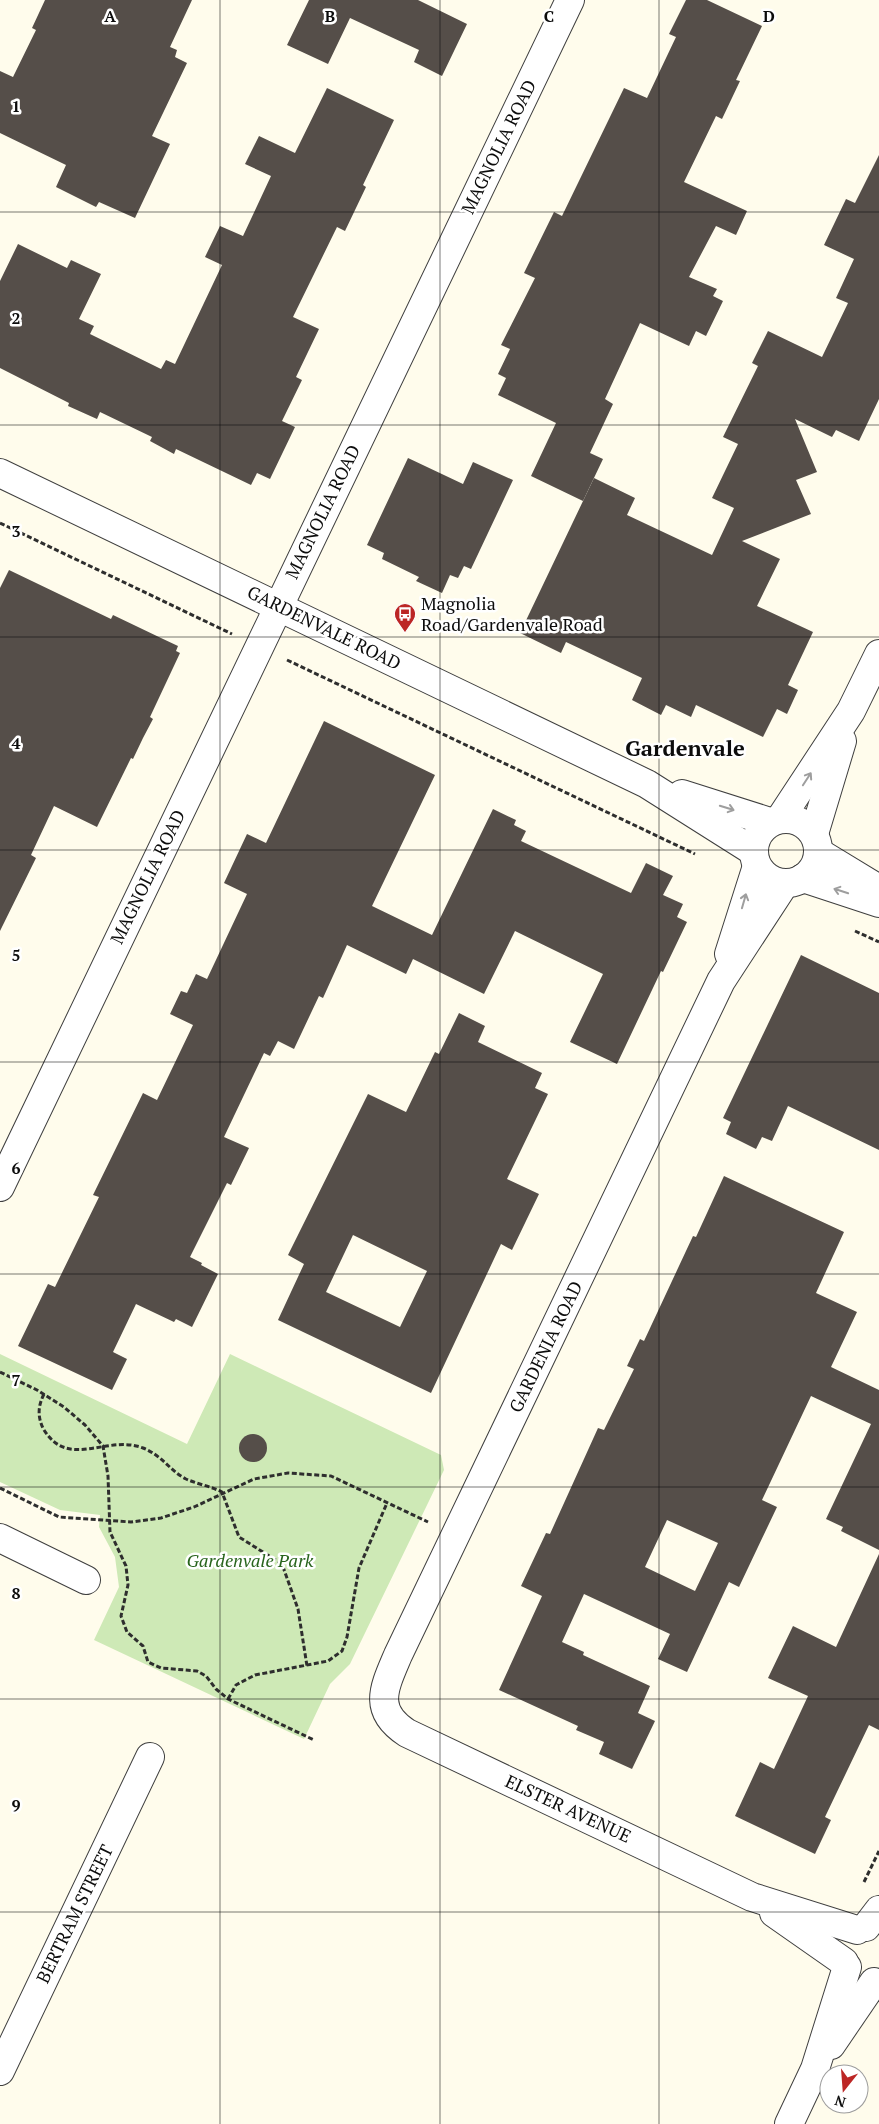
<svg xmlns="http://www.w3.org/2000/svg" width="879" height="2124" font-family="'PT Serif',serif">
<rect width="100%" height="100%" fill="#fffcec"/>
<path fill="#cee9b6" d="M 0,1354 L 187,1444 L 230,1354 L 441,1455 L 444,1470 L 350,1664 L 330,1684 L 304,1739 L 94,1640 L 119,1587 L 115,1557 L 99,1527 L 100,1515 L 60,1510 L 0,1482 Z"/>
<g fill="#554e49" fill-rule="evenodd">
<path d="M 45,0 L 192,0 L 170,47 L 177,50 L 175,57 L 187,63 L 152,136 L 170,144 L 135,218 L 99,202 L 96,207 L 56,187 L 66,165 L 0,133 L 0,71 L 13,77 L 36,30 L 32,28 Z"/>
<path d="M 309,0 L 418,0 L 467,24 L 442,76 L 414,62 L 419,50 L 350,18 L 328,64 L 287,45 Z"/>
<path d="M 686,0 L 707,0 L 762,26 L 736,80 L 740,81 L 722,119 L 716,116 L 684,182 L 747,211 L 736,235 L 716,226 L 689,277 L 717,289 L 713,296 L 723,301 L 706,336 L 696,331 L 689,346 L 640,323 L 605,399 L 613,404 L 590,453 L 603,459 L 583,501 L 531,476 L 556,423 L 498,395 L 506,378 L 498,374 L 510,349 L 501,345 L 535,278 L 524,273 L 554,212 L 562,216 L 624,88 L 647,98 L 676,37 L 669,34 Z"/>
<path d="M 327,88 L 394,120 L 363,185 L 366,187 L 345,231 L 337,227 L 293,317 L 319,329 L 296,377 L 302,380 L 282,421 L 295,427 L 270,479 L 257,473 L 251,485 L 176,449 L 174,454 L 150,441 L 152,437 L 100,412 L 97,419 L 68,406 L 69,403 L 0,368 L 0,281 L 18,244 L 67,268 L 71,260 L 101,274 L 79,319 L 94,326 L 90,334 L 161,369 L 166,360 L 175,364 L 222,265 L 205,257 L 220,226 L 243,236 L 271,176 L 245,164 L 259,136 L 295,153 Z"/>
<path d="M 879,155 L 879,399 L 859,441 L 836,430 L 832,437 L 795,419 L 817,472 L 796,480 L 811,514 L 742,541 L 780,559 L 757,606 L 813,632 L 788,685 L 798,690 L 787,714 L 777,709 L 763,737 L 696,705 L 691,717 L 666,705 L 661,715 L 632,700 L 642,678 L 566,642 L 561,653 L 520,633 L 594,478 L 635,498 L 627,515 L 712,555 L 734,508 L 712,498 L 738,444 L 723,437 L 758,366 L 752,363 L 768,331 L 822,357 L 848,303 L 836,298 L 854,259 L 824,245 L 846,199 L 855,203 Z"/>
<path d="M 408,458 L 463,484 L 473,462 L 513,480 L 471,569 L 464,566 L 458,578 L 450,575 L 442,593 L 416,581 L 419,577 L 382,559 L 384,553 L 367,545 Z"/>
<path d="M 9,570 L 111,619 L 113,615 L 161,638 L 178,646 L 176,651 L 180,653 L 150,717 L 153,719 L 143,738 L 133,759 L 131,758 L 97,827 L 54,806 L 31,855 L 36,858 L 0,931 L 0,588 Z"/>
<path d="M 324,721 L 435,775 L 372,906 L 432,935 L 493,809 L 516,820 L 514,825 L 526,831 L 521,841 L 631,893 L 646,863 L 673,876 L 663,895 L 683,904 L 677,917 L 687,922 L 663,972 L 661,971 L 617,1064 L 570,1042 L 603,974 L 515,931 L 484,994 L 413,959 L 406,974 L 347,945 L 323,998 L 319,996 L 294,1049 L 278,1041 L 270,1056 L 264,1053 L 224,1137 L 249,1148 L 231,1185 L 227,1183 L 190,1257 L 202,1263 L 201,1265 L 218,1274 L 192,1327 L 176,1319 L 174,1322 L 136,1304 L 113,1352 L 127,1359 L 112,1390 L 18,1346 L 48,1284 L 55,1287 L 99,1197 L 93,1195 L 143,1093 L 157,1100 L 193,1025 L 170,1014 L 181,991 L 187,993 L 196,974 L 207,979 L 247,894 L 224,883 L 247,834 L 266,843 Z"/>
<path d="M 801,955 L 879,993 L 879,1150 L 788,1106 L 772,1141 L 762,1137 L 756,1149 L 726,1134 L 731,1122 L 723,1118 Z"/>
<path d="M 459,1013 L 485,1026 L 478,1042 L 542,1073 L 535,1088 L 548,1094 L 507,1179 L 539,1194 L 512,1250 L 501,1244 L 431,1393 L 278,1320 L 304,1264 L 288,1255 L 368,1094 L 406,1112 L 435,1052 L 439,1054 ZM 353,1235 L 427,1271 L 400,1327 L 326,1292 Z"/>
<path d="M 724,1176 L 844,1232 L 816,1293 L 857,1312 L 831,1367 L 879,1390 L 879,1550 L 841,1531 L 843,1527 L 826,1519 L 871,1424 L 811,1396 L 762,1500 L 777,1507 L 739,1587 L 729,1582 L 687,1672 L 658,1659 L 670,1634 L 584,1594 L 562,1642 L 584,1652 L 583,1655 L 650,1686 L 638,1713 L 655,1721 L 632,1769 L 599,1754 L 604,1742 L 576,1730 L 578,1726 L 499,1690 L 542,1596 L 521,1586 L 546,1533 L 550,1534 L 598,1428 L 604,1430 L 634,1369 L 627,1366 L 640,1339 L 644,1341 L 693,1236 L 696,1237 ZM 667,1520 L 718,1543 L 695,1591 L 645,1567 Z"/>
<circle cx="253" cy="1448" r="14"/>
<path d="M 879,1554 L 879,1730 L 869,1725 L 825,1817 L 831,1820 L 815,1854 L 735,1816 L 760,1762 L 774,1769 L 808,1696 L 768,1678 L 793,1626 L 836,1647 Z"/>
</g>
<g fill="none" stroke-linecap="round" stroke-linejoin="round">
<g stroke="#3f3f3f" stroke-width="30">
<g id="minor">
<path d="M 780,819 L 851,711 L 879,654"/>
<path d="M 814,834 L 842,741"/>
<path d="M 785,883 L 721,981 L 398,1655 C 384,1688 372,1710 407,1733 L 752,1897 L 857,1930"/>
<path d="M 729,954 L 757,866"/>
<path d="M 0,1187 L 570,0"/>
<path d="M 0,1538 L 86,1580"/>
<path d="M 774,1913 L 844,1962"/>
<path d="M 866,1927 L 879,1910"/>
<path d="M 831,2045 L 874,1982"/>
<path d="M 0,2071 L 150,1757"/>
<path d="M 789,2124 L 815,2069 L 847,1967"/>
</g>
</g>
<g stroke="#3f3f3f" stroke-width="30">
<g id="tertiary">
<path d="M 0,473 L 647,784 L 753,851"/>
<path d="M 682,794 L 770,822"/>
<circle cx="786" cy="851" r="32"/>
<path d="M 818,852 L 879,889"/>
<path d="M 803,878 L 879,903"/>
</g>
</g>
<g stroke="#2e2e2e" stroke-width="3" stroke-dasharray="5 2.5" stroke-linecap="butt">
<path d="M 0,523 L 232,634"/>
<path d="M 287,660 L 695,854"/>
<path d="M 855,931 L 879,942"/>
<path d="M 0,1372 L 37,1390 L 64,1407 L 85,1425 L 103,1446 L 108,1476 L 110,1532 L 126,1566 L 128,1585 L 121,1616 L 127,1632 L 143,1646 L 148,1662 L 161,1668 L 197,1671 L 206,1676 L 216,1689 L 228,1699 L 314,1740"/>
<path d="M 44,1394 C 38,1406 37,1417 44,1430 C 69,1470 107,1434 143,1448 C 163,1456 170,1471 186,1479 C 197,1484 210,1486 222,1492 L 239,1537 L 282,1564 L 298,1609 L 307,1666"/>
<path d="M 0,1488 L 59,1517 L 131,1522 L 161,1518 L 194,1507 L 254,1479 L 288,1473 L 331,1476 L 428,1522"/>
<path d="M 228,1699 L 236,1685 L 255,1675 L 328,1661 L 342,1651 L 347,1637 L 359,1568 L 387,1503"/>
<path d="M 864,1882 L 879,1851"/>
</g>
<use href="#minor" stroke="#fff" stroke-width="28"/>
<use href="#tertiary" stroke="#fff" stroke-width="28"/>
</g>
<defs><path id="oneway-shaft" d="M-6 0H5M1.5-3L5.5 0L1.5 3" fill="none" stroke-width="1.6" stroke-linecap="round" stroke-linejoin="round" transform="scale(1.25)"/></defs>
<g stroke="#9e9e9e">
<use href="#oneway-shaft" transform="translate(807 779) rotate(-57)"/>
<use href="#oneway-shaft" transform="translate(727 808) rotate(17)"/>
<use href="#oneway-shaft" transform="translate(841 891) rotate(-162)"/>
<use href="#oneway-shaft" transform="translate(744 901) rotate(-74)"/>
</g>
<path fill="none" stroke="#0c0c0c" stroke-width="1" stroke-opacity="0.55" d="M 220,0 L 220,2124M 440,0 L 440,2124M 659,0 L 659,2124M 0,212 L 879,212M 0,425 L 879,425M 0,637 L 879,637M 0,850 L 879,850M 0,1062 L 879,1062M 0,1274 L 879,1274M 0,1487 L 879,1487M 0,1699 L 879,1699M 0,1912 L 879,1912"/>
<defs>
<g id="bus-pin" transform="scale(1.125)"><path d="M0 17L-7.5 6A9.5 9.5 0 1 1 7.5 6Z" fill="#bc2625" stroke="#fff"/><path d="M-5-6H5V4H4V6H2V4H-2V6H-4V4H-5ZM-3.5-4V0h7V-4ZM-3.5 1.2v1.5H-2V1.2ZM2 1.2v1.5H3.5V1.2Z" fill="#fff"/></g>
</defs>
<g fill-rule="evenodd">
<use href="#bus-pin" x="405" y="614"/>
</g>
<g text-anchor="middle" stroke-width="5" stroke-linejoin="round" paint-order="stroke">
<g font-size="18" fill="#0c0c0c" stroke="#fff">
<text transform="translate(499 147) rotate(-64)" y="6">MAGNOLIA ROAD</text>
<text transform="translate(323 512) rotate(-64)" y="6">MAGNOLIA ROAD</text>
<text transform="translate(324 628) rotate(26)" y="6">GARDENVALE ROAD</text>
<text transform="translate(148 877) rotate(-64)" y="6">MAGNOLIA ROAD</text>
<text transform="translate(546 1347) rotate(-64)" y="6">GARDENIA ROAD</text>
<text transform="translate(568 1809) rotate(25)" y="6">ELSTER AVENUE</text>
<text transform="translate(75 1914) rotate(-64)" y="6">BERTRAM STREET</text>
</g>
<g font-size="18" fill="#0c0c0c" stroke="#fff" text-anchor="start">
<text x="421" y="610">Magnolia<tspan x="421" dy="21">Road/Gardenvale Road</tspan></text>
</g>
<g font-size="18" font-style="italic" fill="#28641d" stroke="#fff">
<text x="250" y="1567">Gardenvale Park</text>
</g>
<g font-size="22" font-weight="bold" fill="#0c0c0c" stroke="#fff">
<text x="685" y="756">Gardenvale</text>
</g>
</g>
<g font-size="16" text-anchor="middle" font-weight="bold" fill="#0c0c0c" stroke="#fff" stroke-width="5" stroke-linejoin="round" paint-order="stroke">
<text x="110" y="22">A</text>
<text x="330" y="22">B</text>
<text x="549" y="22">C</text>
<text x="769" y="22">D</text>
<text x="16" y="112">1</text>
<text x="16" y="324">2</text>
<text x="16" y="537">3</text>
<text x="16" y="749">4</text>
<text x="16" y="961">5</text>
<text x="16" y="1174">6</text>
<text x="16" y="1386">7</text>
<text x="16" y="1599">8</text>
<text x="16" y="1811">9</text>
</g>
<g transform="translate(844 2089) rotate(197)"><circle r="24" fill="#ffffff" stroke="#9e9e9e"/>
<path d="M0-4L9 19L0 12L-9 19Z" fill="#bc2625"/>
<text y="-8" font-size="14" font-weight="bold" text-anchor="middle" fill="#0c0c0c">N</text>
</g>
</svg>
